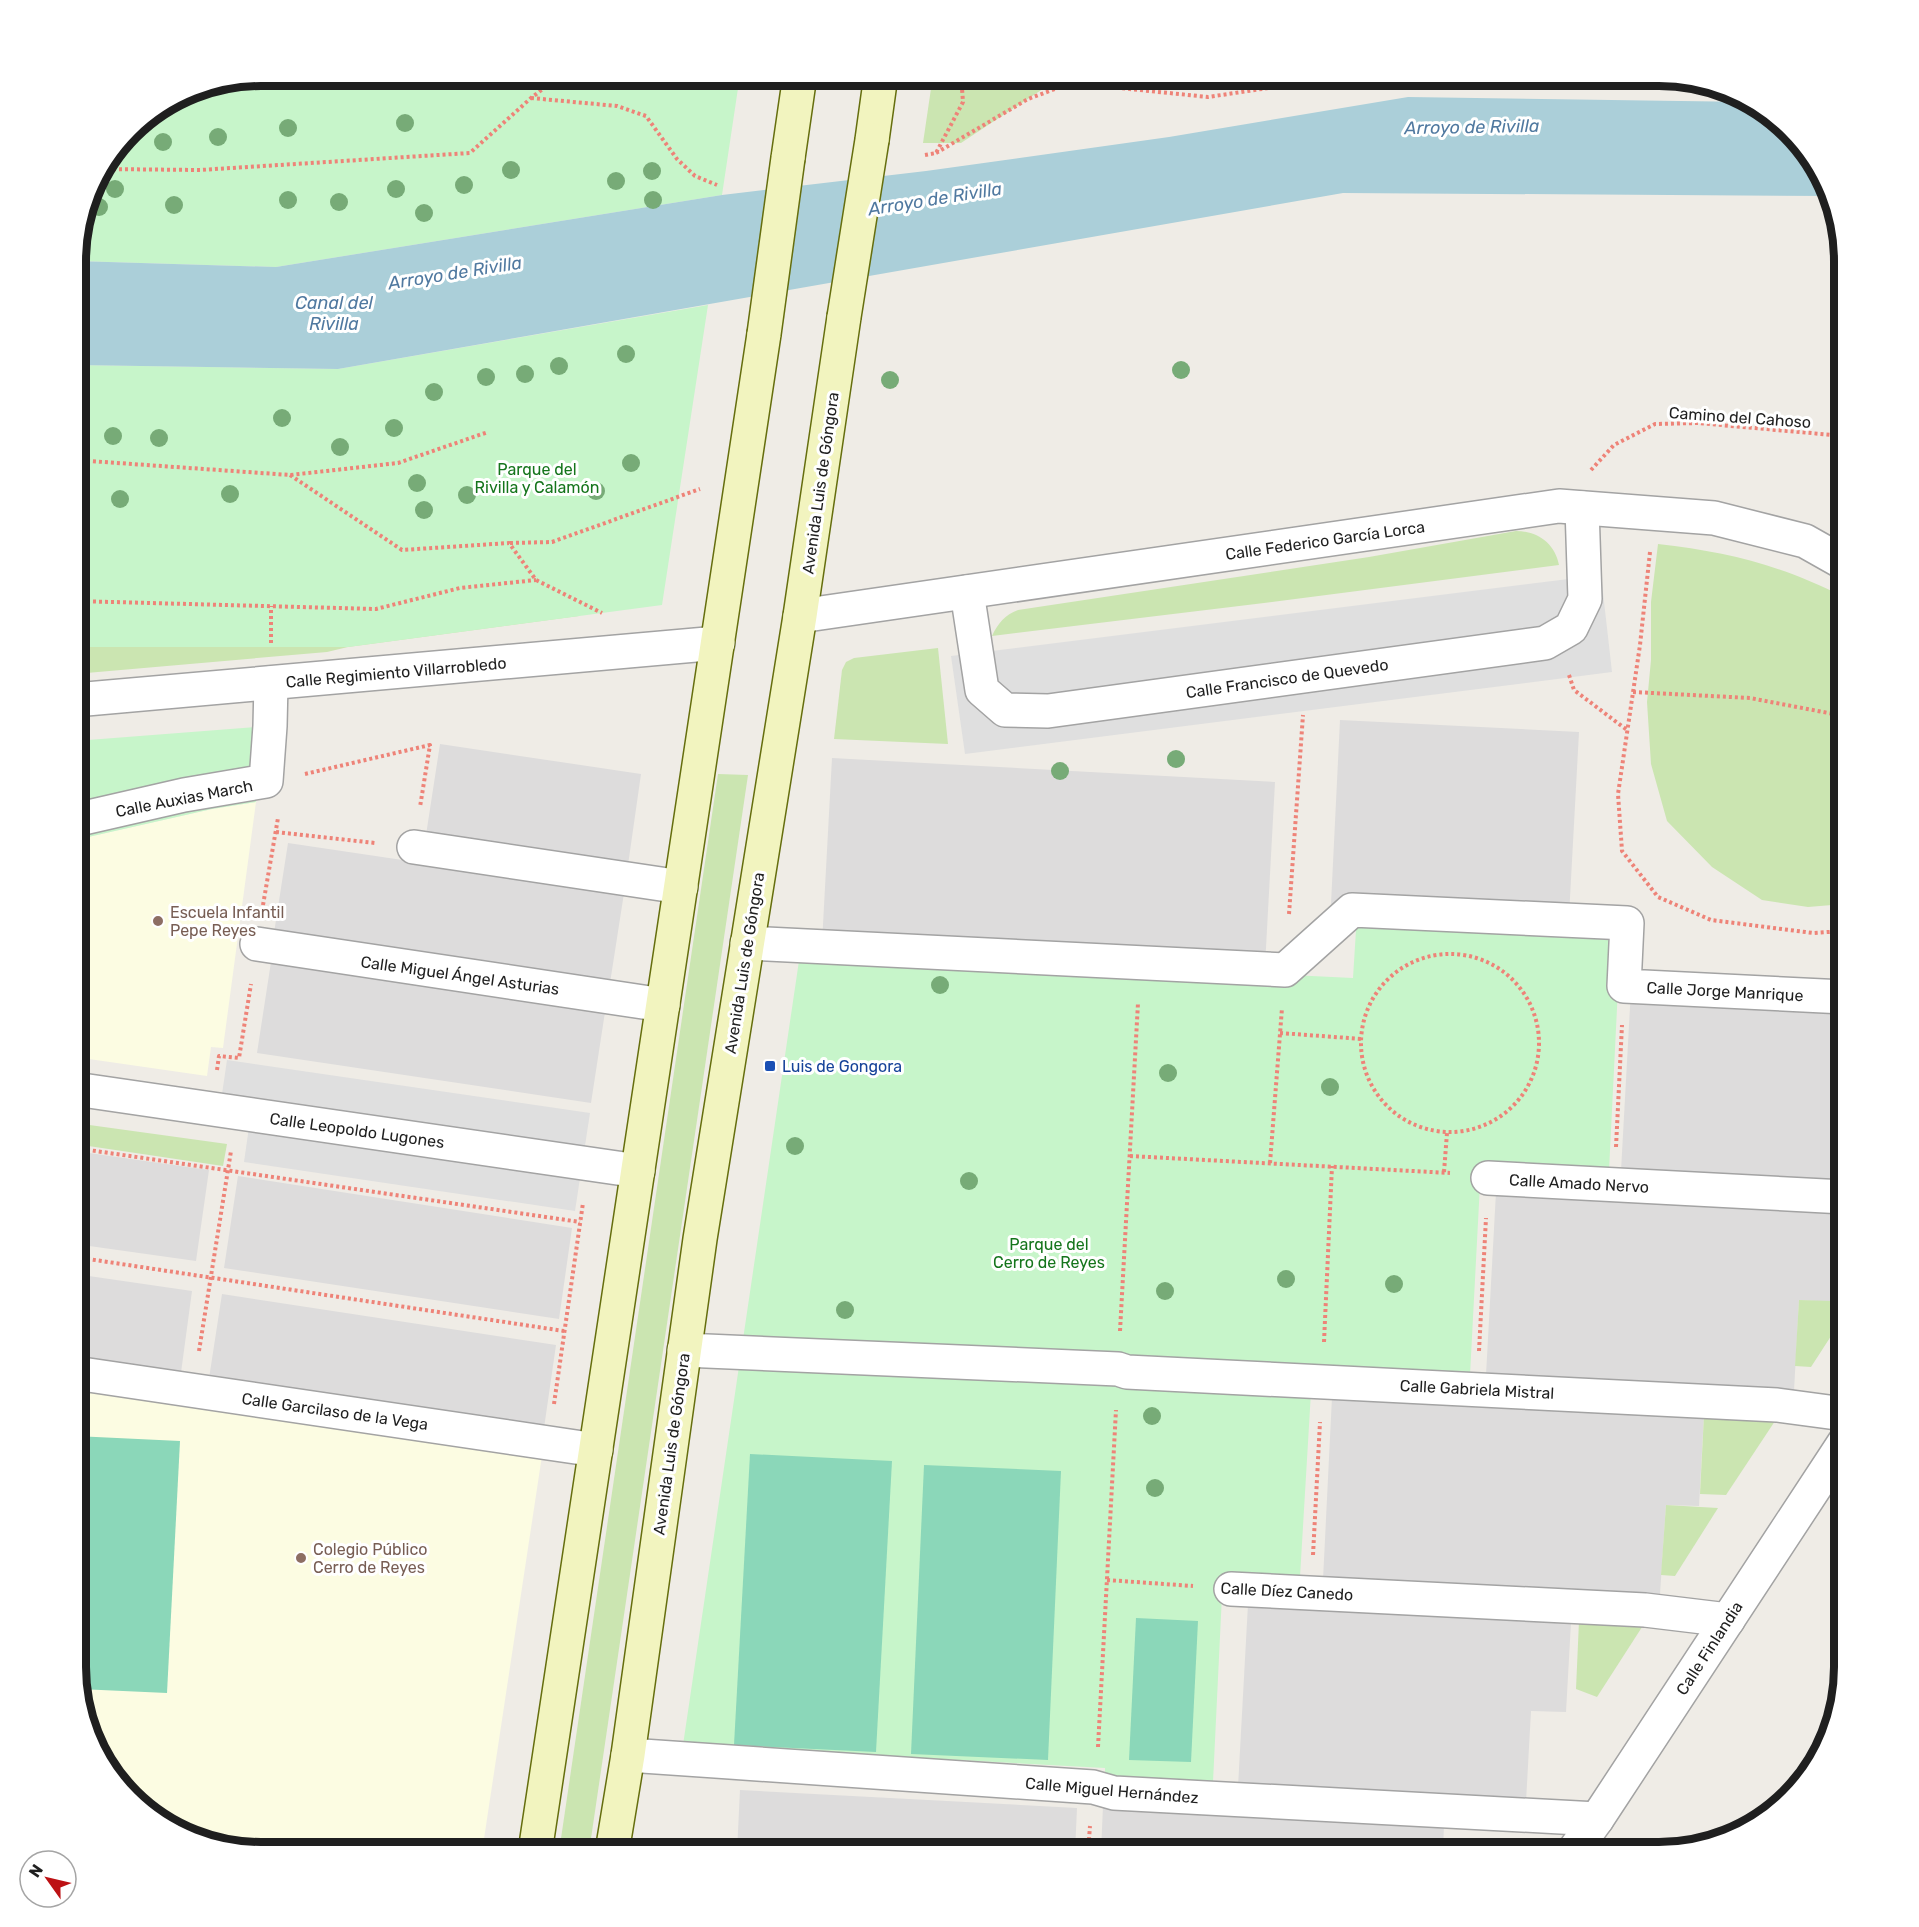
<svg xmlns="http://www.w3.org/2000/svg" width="1919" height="1927" font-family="Rubik,sans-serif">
<rect width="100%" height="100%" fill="#efece6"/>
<g fill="#dddcdc">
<path d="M 1340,720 L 1579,732 L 1569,916 L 1331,904 Z"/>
<path d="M 440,744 L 641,774 L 628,865 L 426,835 Z"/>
<path d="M 832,758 L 1275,782 L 1265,966 L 822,943 Z"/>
<path d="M 288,843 L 624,893 L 610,983 L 274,933 Z"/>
<path d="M 271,962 L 605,1012 L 591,1103 L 257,1053 Z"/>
<path d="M 1631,989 L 1844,1000 L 1844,1183 L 1621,1171 Z"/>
<path d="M 75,1151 L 209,1170 L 196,1261 L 75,1244 Z"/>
<path d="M 238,1176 L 572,1228 L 559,1319 L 224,1268 Z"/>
<path d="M 1496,1192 L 1837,1210 L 1832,1302 L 1799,1300 L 1794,1391 L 1486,1375 Z"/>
<path d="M 75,1274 L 192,1291 L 180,1380 L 75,1364 Z"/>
<path d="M 222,1294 L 556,1345 L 543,1435 L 208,1385 Z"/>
<path d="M 1332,1397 L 1704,1415 L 1699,1506 L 1666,1505 L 1660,1594 L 1323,1580 Z"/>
<path d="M 1248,1604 L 1571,1622 L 1566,1712 L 1531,1711 L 1526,1802 L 1238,1787 Z"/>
<path d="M 740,1790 L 1077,1808 L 1075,1852 L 737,1852 Z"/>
<path d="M 1103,1806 L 1444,1824 L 1443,1852 L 1101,1852 Z"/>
</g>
<g fill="#fcfce2">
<path d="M 256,802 L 223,1048 L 211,1047 L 207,1076 L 75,1057 L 75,840 L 212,809 Z"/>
<path d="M 75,1380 L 543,1449 L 482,1852 L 260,1852 L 189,1838 L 121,1789 L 89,1737 L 75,1667 Z"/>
</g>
<g fill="#cbe5b1">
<path d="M 933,75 L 1064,75 L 961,143 L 923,143 Z"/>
<path d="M 1516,531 C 1538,531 1555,544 1559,565 L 1264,603 L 992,636 C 998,623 1005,615 1018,610 L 1369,557 Z"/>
<path d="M 1658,544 C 1728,552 1781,565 1844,597 L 1844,904 L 1808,907 L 1762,900 L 1712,867 L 1667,821 L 1651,764 L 1647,702 L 1651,660 L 1651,602 Z"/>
<path d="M 75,616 L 579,616 L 348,647 L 327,652 L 75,674 Z"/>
<path d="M 938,648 L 948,744 L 834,739 L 842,670 L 846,662 L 854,658 Z"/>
<path d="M 718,774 L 748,775 L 589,1852 L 559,1852 Z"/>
<path d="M 75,1123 L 227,1144 L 223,1166 L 75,1144 Z"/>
<path d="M 1837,1213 L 1844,1213 L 1844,1316 L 1811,1367 L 1795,1366 L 1799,1300 L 1832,1301 Z"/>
<path d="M 1704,1415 L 1777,1418 L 1726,1495 L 1700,1494 Z"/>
<path d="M 1666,1505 L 1718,1508 L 1675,1576 L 1661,1575 Z"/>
<path d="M 1579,1621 L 1644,1624 L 1597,1697 L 1576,1689 Z"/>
</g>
<g fill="#c7f5ca">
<path d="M 260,75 L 740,75 L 722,195 L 276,267 L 75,261 L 75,248 L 94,178 L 138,121 L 190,89 Z"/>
<path d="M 708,305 L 662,605 L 348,647 L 75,647 L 75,365 L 338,369 Z"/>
<path d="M 270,726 L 256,802 L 212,809 L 75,840 L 75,741 Z"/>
<path d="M 1357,914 L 1621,927 L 1609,1171 L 1481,1165 L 1470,1375 L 1311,1392 L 1300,1577 L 1223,1574 L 1213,1782 L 1105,1777 L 1105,1768 L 683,1745 L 800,954 L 847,953 L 1353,978 Z"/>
</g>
<g fill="#8bd7b9">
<path d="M 75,1436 L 180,1441 L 167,1693 L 79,1689 L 75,1667 Z"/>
<path d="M 750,1454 L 892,1461 L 876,1752 L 734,1745 Z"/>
<path d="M 924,1465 L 1061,1471 L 1048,1760 L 911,1754 Z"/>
<path d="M 1136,1618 L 1198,1621 L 1191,1762 L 1129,1760 Z"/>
</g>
<g fill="#dfdfdf">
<path d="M 1601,575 L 1612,672 L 965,754 L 951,656 Z"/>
<path d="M 227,1060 L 590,1113 L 575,1211 L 244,1162 L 252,1106 L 221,1101 Z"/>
</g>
<path fill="#abcfd9" d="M 1408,97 L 1751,102 L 1798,138 L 1830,190 L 1831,196 L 1343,193 L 338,369 L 75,365 L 75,261 L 276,267 L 722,195 L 926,171 L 1169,137 Z"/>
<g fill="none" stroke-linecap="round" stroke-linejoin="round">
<g stroke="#a3a3a3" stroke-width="36">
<g id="street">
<path d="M 967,592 L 982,690 L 1005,710 L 1048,711 L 1545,643 L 1571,628 L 1585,599 L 1582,508"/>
<path d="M 800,616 L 1559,506 L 1714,518 L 1805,541 L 1844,563"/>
<path d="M 75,700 L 718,643"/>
<path d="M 75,820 L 184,795 L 266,781 L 270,726 L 271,683"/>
<path d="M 414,847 L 681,887"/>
<path d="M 747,943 L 1285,970 L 1352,910 L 1627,923 L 1624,986 L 1844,997"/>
<path d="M 257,944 L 663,1005"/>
<path d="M 75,1089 L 638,1171"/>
<path d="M 1488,1178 L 1844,1197"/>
<path d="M 684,1350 L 1118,1369 L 1127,1372 L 1777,1405 L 1844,1414"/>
<path d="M 75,1373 L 596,1450"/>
<path d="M 1231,1589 L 1645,1610 L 1728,1620"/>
<path d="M 628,1755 L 1093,1787 L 1114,1793 L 1597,1819"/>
<path d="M 1573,1852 L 1597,1819 L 1844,1443"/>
</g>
</g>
<g stroke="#656e0e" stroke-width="36">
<g id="secondary">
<path d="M 872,140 L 881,75"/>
<path d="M 788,158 L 800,75"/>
<path d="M 535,1852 L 764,334"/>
<path d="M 612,1852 L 628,1755 L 700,1239 L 800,616 L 844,317"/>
</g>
</g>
<g stroke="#ee8378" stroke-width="4" stroke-dasharray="3 3" stroke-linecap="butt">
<path d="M 531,98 L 617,106 L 646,116 L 677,159 L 695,176 L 717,185"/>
<path d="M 936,153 L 1028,99 L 1071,83 L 1208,97 L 1355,75"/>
<path d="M 925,155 L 936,153 L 963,102 L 961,75"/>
<path d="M 101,169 L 200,170 L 470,153 L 531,98 L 561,75"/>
<path d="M 75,460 L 290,475 L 398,463 L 488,432"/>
<path d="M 1591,470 L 1614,445 L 1655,424 L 1698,423 L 1844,436"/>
<path d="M 290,475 L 402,550 L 509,543 L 536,580 L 602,613"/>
<path d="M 510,543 L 552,542 L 700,489"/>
<path d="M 1650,552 L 1640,645 L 1618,794 L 1622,851 L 1658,897 L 1711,920 L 1813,933 L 1844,931"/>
<path d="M 75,601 L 376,609 L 460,588 L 536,580"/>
<path d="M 271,643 L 271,606"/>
<path d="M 1569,675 L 1574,690 L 1627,730"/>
<path d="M 1633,692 L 1750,698 L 1844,716"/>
<path d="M 305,774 L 430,745 L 420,807"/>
<path d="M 276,832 L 375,843"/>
<path d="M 263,905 L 278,818"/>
<path d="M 1289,914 L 1303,715"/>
<circle cx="1450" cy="1043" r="89"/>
<path d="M 1280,1033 L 1362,1039"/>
<path d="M 217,1070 L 219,1056 L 239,1058 L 251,984"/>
<path d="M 1616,1147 L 1622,1025"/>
<path d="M 75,1148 L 580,1222"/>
<path d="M 1130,1156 L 1450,1173"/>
<path d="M 1270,1163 L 1282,1008"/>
<path d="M 1444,1172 L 1447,1133"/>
<path d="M 75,1257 L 564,1331"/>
<path d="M 1120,1331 L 1138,1003"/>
<path d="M 1324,1342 L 1332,1166"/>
<path d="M 199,1351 L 231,1151"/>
<path d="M 1479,1351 L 1486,1218"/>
<path d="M 554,1404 L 583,1203"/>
<path d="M 1313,1555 L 1320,1422"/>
<path d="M 1107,1580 L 1193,1586"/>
<path d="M 1098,1747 L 1116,1410"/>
<path d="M 1088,1852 L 1090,1826"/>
</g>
<use href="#street" stroke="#fff" stroke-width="33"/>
<use href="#secondary" stroke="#f2f4bf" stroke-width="33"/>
<g stroke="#656e0e" stroke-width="36" stroke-linecap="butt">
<g id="secondary-bridge">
<path d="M 844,317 L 872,140"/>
<path d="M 764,334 L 788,158"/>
</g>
</g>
<use href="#secondary-bridge" stroke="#f2f4bf" stroke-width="33"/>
</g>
<g fill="#77ab77">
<circle cx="405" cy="123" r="9"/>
<circle cx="288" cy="128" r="9"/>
<circle cx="218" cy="137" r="9"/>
<circle cx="163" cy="142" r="9"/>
<circle cx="511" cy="170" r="9"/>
<circle cx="652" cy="171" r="9"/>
<circle cx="616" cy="181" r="9"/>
<circle cx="464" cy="185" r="9"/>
<circle cx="115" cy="189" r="9"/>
<circle cx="396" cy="189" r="9"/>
<circle cx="288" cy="200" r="9"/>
<circle cx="653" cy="200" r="9"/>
<circle cx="339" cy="202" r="9"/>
<circle cx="174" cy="205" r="9"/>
<circle cx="99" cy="207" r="9"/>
<circle cx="424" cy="213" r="9"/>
<circle cx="626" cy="354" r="9"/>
<circle cx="559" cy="366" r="9"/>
<circle cx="1181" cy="370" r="9"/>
<circle cx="525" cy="374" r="9"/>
<circle cx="486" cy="377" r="9"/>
<circle cx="890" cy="380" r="9"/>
<circle cx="434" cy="392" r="9"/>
<circle cx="282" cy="418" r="9"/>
<circle cx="394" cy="428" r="9"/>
<circle cx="113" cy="436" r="9"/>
<circle cx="159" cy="438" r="9"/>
<circle cx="340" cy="447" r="9"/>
<circle cx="631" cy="463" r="9"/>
<circle cx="417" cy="483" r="9"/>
<circle cx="596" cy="491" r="9"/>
<circle cx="230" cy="494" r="9"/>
<circle cx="467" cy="495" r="9"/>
<circle cx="120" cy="499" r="9"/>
<circle cx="424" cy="510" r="9"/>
<circle cx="1176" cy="759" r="9"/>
<circle cx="1060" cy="771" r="9"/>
<circle cx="940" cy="985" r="9"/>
<circle cx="1168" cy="1073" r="9"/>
<circle cx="1330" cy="1087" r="9"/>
<circle cx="795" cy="1146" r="9"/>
<circle cx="969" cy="1181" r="9"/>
<circle cx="1286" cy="1279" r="9"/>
<circle cx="1394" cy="1284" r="9"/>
<circle cx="1165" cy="1291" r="9"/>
<circle cx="845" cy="1310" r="9"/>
<circle cx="1152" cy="1416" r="9"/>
<circle cx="1155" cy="1488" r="9"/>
</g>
<g fill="#8d6e63" stroke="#fff" stroke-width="2">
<circle cx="158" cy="921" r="6"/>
<circle cx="301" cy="1558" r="6"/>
</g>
<rect fill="#1a4fb4" stroke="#fff" stroke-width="2" x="764" y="1060" width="12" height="12" rx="3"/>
<g text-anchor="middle" stroke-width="6" stroke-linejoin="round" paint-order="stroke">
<g font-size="16" fill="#1f1f1f" stroke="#fff">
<text transform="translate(1740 417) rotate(4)" y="6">Camino del Cahoso</text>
<text transform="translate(820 483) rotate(-82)" y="6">Avenida Luis de Góngora</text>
<text transform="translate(1325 540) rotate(-8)" y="6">Calle Federico García Lorca</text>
<text transform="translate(396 672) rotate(-5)" y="6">Calle Regimiento Villarrobledo</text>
<text transform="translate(1287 678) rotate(-8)" y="6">Calle Francisco de Quevedo</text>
<text transform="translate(184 798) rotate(-11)" y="6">Calle Auxias March</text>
<text transform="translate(744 963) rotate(-81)" y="6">Avenida Luis de Góngora</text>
<text transform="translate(460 975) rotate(8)" y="6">Calle Miguel Ángel Asturias</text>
<text transform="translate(1725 991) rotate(3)" y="6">Calle Jorge Manrique</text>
<text transform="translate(357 1130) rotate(8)" y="6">Calle Leopoldo Lugones</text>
<text transform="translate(1579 1183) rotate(3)" y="6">Calle Amado Nervo</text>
<text transform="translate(1477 1389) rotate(3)" y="6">Calle Gabriela Mistral</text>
<text transform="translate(335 1411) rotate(8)" y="6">Calle Garcilaso de la Vega</text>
<text transform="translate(671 1444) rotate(-82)" y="6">Avenida Luis de Góngora</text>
<text transform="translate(1287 1591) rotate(3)" y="6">Calle Díez Canedo</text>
<text transform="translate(1709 1648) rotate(-57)" y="6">Calle Finlandia</text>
<text transform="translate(1112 1790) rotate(5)" y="6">Calle Miguel Hernández</text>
</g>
<g font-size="16" fill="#15751c" stroke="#fff">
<text x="537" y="475">Parque del<tspan x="537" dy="18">Rivilla y Calamón</tspan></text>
<text x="1049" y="1250">Parque del<tspan x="1049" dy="18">Cerro de Reyes</tspan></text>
</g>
<g font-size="16" fill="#785e54" stroke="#fff" text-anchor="start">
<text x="170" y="918">Escuela Infantil<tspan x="170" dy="18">Pepe Reyes</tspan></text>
<text x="313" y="1555">Colegio Público<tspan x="313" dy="18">Cerro de Reyes</tspan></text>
</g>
<g font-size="16" fill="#164399" stroke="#fff" text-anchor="start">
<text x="782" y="1072">Luis de Gongora</text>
</g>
<g font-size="18" font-style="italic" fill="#5079a0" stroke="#fff">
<text transform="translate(1472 127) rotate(-1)" y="6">Arroyo de Rivilla</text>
<text transform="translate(935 199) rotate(-9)" y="6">Arroyo de Rivilla</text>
<text transform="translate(455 273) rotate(-9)" y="6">Arroyo de Rivilla</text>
<text x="334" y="309">Canal del<tspan x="334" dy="21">Rivilla</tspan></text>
</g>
</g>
<path d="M0 0H1919V1927H0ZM261 86H1659A175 175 0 0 1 1834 261V1667A175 175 0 0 1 1659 1842H261A175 175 0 0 1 86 1667V261A175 175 0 0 1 261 86Z" fill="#fff" fill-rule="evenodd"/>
<path fill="none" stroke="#1f1f1f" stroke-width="8" d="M261 86H1659A175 175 0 0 1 1834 261V1667A175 175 0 0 1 1659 1842H261A175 175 0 0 1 86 1667V261A175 175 0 0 1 261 86Z"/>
<g transform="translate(48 1879) rotate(304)"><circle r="28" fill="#ffffff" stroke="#a5a5a5" stroke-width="1.5"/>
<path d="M0-4.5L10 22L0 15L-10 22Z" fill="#bd1114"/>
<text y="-9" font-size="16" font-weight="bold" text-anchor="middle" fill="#1f1f1f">N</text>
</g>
</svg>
